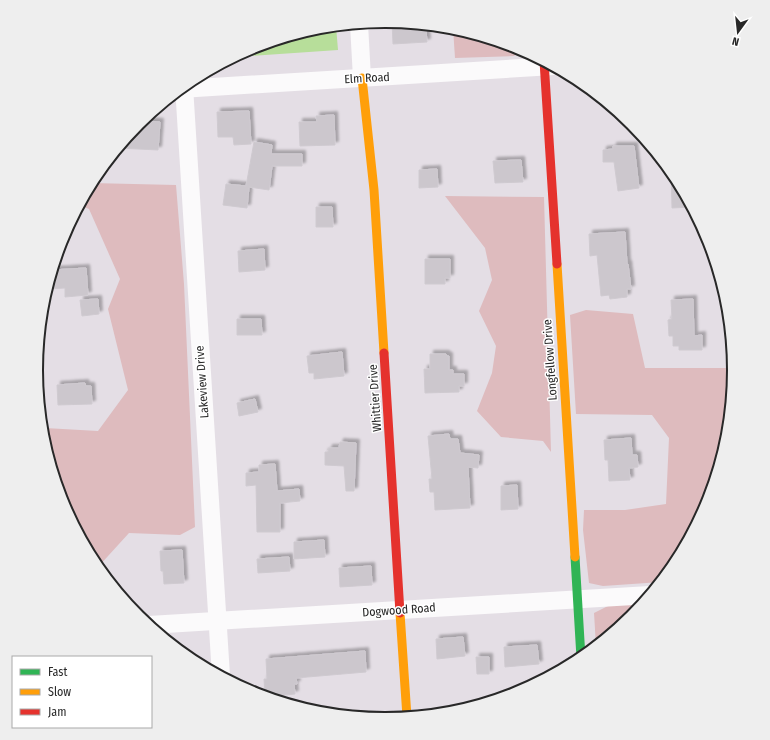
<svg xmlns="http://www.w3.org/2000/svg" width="770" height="740" font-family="'Fira Sans Condensed',sans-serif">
<defs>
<filter id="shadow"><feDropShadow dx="3.5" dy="-3.5" stdDeviation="1" flood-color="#0004"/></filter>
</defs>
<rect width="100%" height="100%" fill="#e4dee5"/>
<g fill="#debbbe">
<path d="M 453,28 L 519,48 L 521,49 L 514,56 L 455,58 Z"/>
<path d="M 91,183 L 176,185 L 184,284 L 195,527 L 180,535 L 129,533 L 98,567 L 62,503 L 45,447 L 45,428 L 98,431 L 128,390 L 108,309 L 120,279 L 89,209 L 79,205 Z"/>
<path d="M 445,196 L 544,197 L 551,452 L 543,441 L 501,437 L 477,411 L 492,373 L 496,346 L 479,311 L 492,280 L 485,248 Z"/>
<path d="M 586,310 L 633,314 L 645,368 L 731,368 L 732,392 L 727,438 L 707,504 L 675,564 L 661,582 L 603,586 L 589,583 L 583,530 L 584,510 L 625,510 L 666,504 L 669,438 L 652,415 L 576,414 L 570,315 Z"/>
<path d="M 643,603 L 632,617 L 596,646 L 594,613 L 612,604 Z"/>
</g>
<path fill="#b7de9a" d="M 336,26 L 338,50 L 234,57 C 262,42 304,29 336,26 Z"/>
<g fill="#ccc7cd" stroke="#cfcad0" filter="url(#shadow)">
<path d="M 392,22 L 420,24 L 421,30 L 426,30 L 427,42 L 393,44 Z"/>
<path d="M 249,111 L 251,144 L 234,145 L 233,137 L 218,137 L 217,112 Z"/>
<path d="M 334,115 L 335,145 L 300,146 L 299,122 L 317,122 L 316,116 Z"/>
<path d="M 141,121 L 160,122 L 158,150 L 118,148 Z"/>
<path d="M 254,142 L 272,145 L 271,154 L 302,154 L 302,166 L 272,166 L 269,190 L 249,187 L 247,208 L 223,205 L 226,184 L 246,186 Z"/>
<path d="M 613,146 L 634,146 L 639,188 L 618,191 L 614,162 L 603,162 L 603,150 L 613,149 Z"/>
<path d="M 521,160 L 523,182 L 495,183 L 493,161 Z"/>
<path d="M 437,169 L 438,187 L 419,188 L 419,170 Z"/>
<path d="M 671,171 L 675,176 L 692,207 L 672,208 Z"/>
<path d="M 316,207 L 332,207 L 333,227 L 316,227 Z"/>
<path d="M 625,232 L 627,264 L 628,264 L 631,289 L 627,289 L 627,297 L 610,299 L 609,295 L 601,296 L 597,255 L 590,256 L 589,234 Z"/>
<path d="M 264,249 L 265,270 L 239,272 L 238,251 Z"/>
<path d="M 425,259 L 450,259 L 450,278 L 445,278 L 445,284 L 425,284 Z"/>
<path d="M 86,268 L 88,295 L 65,297 L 65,288 L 46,289 L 52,270 Z"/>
<path d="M 98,299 L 99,314 L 82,316 L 80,300 Z"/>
<path d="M 693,299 L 694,336 L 702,335 L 702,350 L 679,350 L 679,346 L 673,346 L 673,336 L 669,336 L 668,320 L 672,319 L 671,300 Z"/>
<path d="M 237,319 L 261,319 L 262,335 L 237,335 Z"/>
<path d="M 342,352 L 344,376 L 314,379 L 314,373 L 309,373 L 307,356 Z"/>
<path d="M 430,354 L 446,354 L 447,356 L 449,356 L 449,370 L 453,370 L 453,374 L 464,374 L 464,386 L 459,386 L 459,392 L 425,393 L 424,369 L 430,369 Z"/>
<path d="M 85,383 L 86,386 L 91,386 L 92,404 L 58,405 L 57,385 Z"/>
<path d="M 255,399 L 258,412 L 239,416 L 237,403 Z"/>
<path d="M 449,434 L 450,439 L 458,439 L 460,453 L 479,455 L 478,468 L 468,467 L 470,508 L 435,510 L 434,492 L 430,492 L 429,479 L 432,479 L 428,436 Z"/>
<path d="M 631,438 L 632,455 L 637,455 L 638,467 L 629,468 L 630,480 L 609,481 L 608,460 L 605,460 L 604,440 Z"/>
<path d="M 340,442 L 356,443 L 354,491 L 346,491 L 344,466 L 325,465 L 325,452 L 328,452 L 329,448 L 339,448 Z"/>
<path d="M 275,464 L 277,491 L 299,489 L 300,501 L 280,503 L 280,532 L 257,532 L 256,485 L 246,486 L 246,473 L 259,472 L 259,465 Z"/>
<path d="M 517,485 L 518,509 L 501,510 L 501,486 Z"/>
<path d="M 324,540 L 325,557 L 294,559 L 294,542 Z"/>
<path d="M 182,550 L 184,583 L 164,584 L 163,571 L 161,571 L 160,551 Z"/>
<path d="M 289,557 L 290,571 L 258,573 L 257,559 Z"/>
<path d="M 371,566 L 372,585 L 340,587 L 339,568 Z"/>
<path d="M 463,637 L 465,656 L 437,659 L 436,639 Z"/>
<path d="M 537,645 L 539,664 L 505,667 L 504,647 Z"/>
<path d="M 365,651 L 366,672 L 296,678 L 297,684 L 294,684 L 295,694 L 265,697 L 264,679 L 267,679 L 266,659 Z"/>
<path d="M 476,657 L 489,657 L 489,674 L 477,674 Z"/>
</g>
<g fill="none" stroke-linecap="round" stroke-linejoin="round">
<g stroke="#fbfafb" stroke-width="18">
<path d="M 359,24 L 362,78"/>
<path d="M 184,86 L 221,676"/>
<path d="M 180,89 L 553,66"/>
<path d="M 149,625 L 650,595"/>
</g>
<path stroke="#30b455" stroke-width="9" d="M 575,557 L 581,658"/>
<g stroke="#ff9f0a" stroke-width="9">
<path d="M 362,78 L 374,190 L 384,353"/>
<path d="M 557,264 L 575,557"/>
<path d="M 400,613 L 407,717"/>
</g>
<g stroke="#e5322d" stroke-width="9">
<path d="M 544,61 L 557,264"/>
<path d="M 384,353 L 400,613"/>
</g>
</g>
<g text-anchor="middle" stroke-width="3" stroke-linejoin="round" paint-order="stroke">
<g font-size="12" fill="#282828" stroke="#fff">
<text transform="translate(367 78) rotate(-3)" y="4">Elm Road</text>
<text transform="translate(550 360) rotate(-94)" y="4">Longfellow Drive</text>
<text transform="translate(202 382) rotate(-94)" y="4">Lakeview Drive</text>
<text transform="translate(375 398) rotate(-94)" y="4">Whittier Drive</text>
<text transform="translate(399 610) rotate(-4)" y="4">Dogwood Road</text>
</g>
</g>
<path d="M0 0H770V740H0ZM43 370a342 342 0 1 1 684 0a342 342 0 1 1-684 0Z" fill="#eee" fill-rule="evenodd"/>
<path fill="none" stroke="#282828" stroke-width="2" d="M43 370a342 342 0 1 1 684 0a342 342 0 1 1-684 0Z"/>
<rect x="12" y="656" width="140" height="72" fill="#ffffff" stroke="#a9a9a9"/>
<rect x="20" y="669" width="20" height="6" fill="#30b455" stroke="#a9a9a9"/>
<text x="48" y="676" font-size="12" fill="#282828">Fast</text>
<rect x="20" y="689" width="20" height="6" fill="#ff9f0a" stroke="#a9a9a9"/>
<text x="48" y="696" font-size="12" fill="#282828">Slow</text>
<rect x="20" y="709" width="20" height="6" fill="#e5322d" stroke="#a9a9a9"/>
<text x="48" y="716" font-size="12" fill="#282828">Jam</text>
<g transform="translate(738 32) rotate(195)" stroke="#ffffff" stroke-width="3" paint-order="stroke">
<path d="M0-3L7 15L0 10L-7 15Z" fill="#282828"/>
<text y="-6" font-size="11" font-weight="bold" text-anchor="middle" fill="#282828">N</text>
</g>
</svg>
